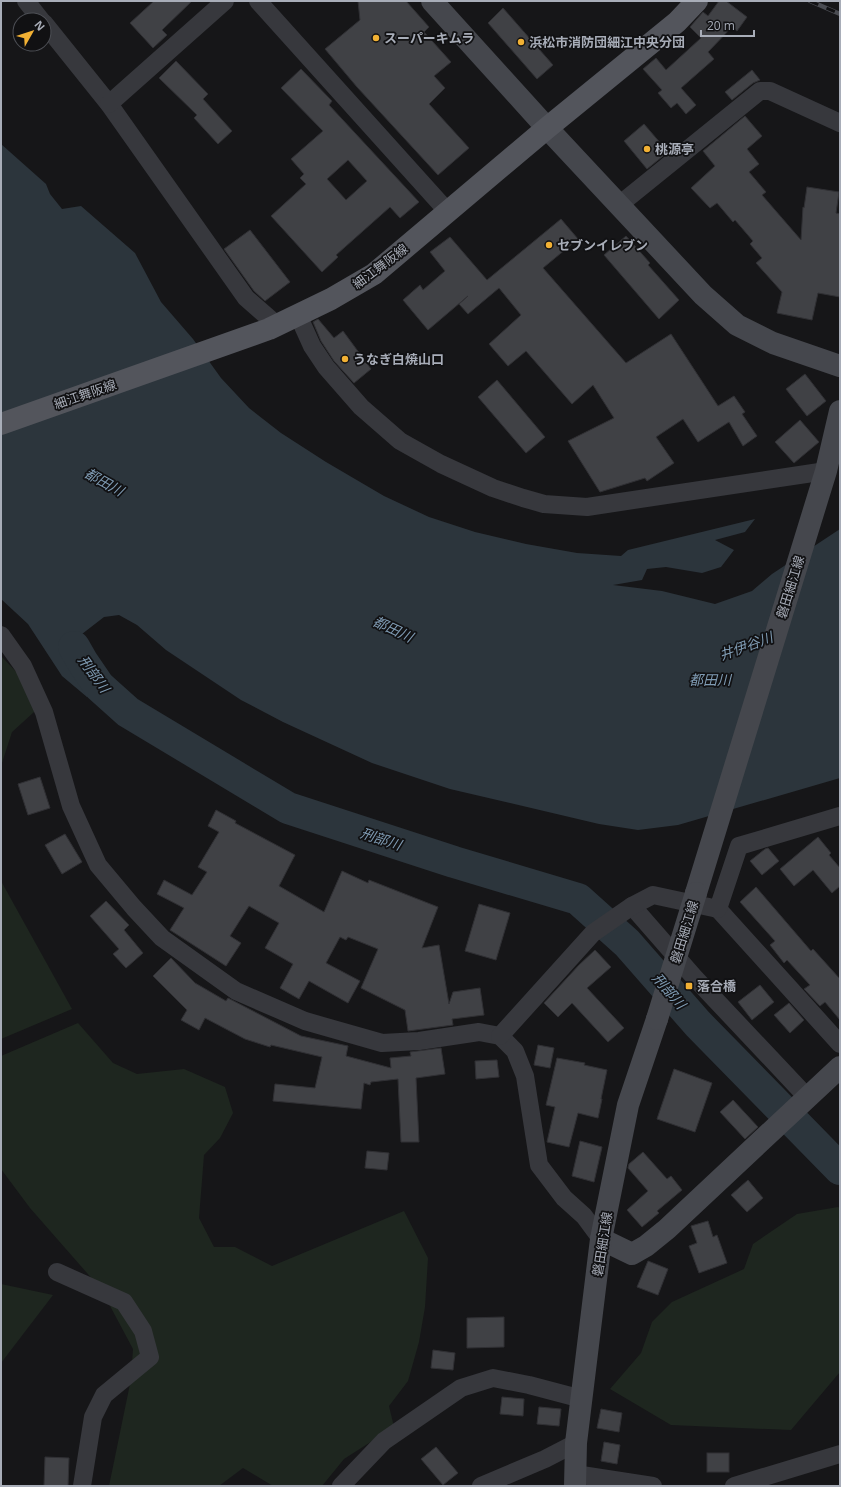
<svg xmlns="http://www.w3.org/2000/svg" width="841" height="1487" font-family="'Open Sans','Noto Sans JP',sans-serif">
<rect width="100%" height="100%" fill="#161618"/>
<g fill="#1e261f">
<path d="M 1,656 L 45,702 L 12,732 L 1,766 Z"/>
<path d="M 1,881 L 72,1009 L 1,1039 Z"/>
<path d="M 78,1023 L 113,1063 L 137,1074 L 184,1069 L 225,1087 L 233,1113 L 220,1138 L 204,1155 L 199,1218 L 214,1247 L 235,1247 L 272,1266 L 404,1211 L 428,1258 L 425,1307 L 419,1342 L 408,1381 L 389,1406 L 394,1427 L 344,1459 L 322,1486 L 273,1486 L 243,1468 L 219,1486 L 109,1486 L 131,1379 L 133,1349 L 101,1289 L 30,1208 L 1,1169 L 1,1056 Z"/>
<path d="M 838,1207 L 840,1208 L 840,1372 L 791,1430 L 671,1425 L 610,1389 L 641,1353 L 652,1322 L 672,1302 L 744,1269 L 753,1244 L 797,1214 Z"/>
<path d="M 1,1284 L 53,1295 L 1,1363 Z"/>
</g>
<path fill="#2c353c" d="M 1,144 L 46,184 L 50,194 L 62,209 L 81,206 L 135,253 L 161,302 L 193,339 L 221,378 L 249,408 L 281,433 L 326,462 L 384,496 L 429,517 L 475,532 L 526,544 L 577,553 L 621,556 L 628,550 L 755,519 L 745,532 L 715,540 L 734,550 L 721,567 L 702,573 L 666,567 L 647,569 L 642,580 L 613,585 L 662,591 L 715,604 L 752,591 L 772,574 L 840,529 L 840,778 L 678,825 L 638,830 L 599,824 L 450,789 L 372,763 L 283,722 L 241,700 L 166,650 L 137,625 L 119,615 L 104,617 L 82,634 L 82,648 L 98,667 L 106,673 L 87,697 L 62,676 L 28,624 L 1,599 Z"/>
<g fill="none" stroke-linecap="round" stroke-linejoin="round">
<path stroke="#2c353c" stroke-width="32" d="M 74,647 L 82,661 L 99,686 L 128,712 L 288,808 L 454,862 L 578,899 L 627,943 L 698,1024 L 840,1169"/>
</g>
<g fill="#404145" stroke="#303034" fill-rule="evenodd">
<path d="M 154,1 L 192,1 L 162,30 L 167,35 L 153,48 L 130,23 Z"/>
<path d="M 358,1 L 406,1 L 429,27 L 424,32 L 451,62 L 434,76 L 445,88 L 429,104 L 469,148 L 438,175 L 357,87 L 325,49 L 360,20 Z"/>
<path d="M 719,1 L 726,1 L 747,17 L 737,31 L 732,27 L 708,52 L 714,59 L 681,88 L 696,105 L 686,114 L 677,103 L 671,108 L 658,93 L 662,90 L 643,69 L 656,58 L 666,70 L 701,38 L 690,27 L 703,12 L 708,16 Z"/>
<path d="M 503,8 L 553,65 L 537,79 L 488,23 Z"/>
<path d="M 176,61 L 208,94 L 203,99 L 232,131 L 218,144 L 194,118 L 197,115 L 159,78 Z"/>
<path d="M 301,69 L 332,101 L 329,105 L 419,202 L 400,218 L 390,207 L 336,255 L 338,257 L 322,272 L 271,216 L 306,184 L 300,178 L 304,174 L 291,159 L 323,131 L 281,88 ZM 348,160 L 367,181 L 346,200 L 327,179 Z"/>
<path d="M 752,70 L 760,80 L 753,83 L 732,100 L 725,92 Z"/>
<path d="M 745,116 L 762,136 L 747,149 L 759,164 L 749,172 L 766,192 L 762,195 L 801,240 L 803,207 L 804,208 L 807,187 L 839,192 L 836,213 L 840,214 L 840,297 L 818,293 L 812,320 L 777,313 L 782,292 L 756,263 L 762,258 L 750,244 L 753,241 L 735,220 L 733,222 L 717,203 L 710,208 L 691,188 L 715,166 L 703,151 Z"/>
<path d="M 644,124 L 668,152 L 647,169 L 624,141 Z"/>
<path d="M 561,219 L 578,239 L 543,268 L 626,363 L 671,334 L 718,406 L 734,396 L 745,412 L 742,414 L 757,436 L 743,446 L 729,422 L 698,442 L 683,419 L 656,437 L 674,463 L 647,481 L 645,478 L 600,492 L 568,441 L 614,418 L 593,385 L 572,404 L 526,351 L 508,366 L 489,344 L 521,315 L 499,288 L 468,314 L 459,304 L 468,296 L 428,330 L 403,300 L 420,285 L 423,290 L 445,271 L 430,252 L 450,237 L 487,280 Z"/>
<path d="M 250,230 L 290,282 L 265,301 L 254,291 L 224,249 Z"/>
<path d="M 626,236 L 650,263 L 648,265 L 679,300 L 659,319 L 604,255 Z"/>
<path d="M 318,319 L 334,338 L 343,331 L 371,369 L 354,383 L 334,361 L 321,341 L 313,322 Z"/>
<path d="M 805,374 L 826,401 L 807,416 L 786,389 Z"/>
<path d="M 497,380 L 545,437 L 526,453 L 478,397 Z"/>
<path d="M 800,420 L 819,442 L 794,463 L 775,442 Z"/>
<path d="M 40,777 L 50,808 L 28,815 L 18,784 Z"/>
<path d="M 216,810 L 236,821 L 235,823 L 295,855 L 279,886 L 324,912 L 342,871 L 368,883 L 369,880 L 438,907 L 422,948 L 439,945 L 449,1004 L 453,992 L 480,988 L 484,1015 L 452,1019 L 453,1025 L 408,1031 L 405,1010 L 361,988 L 378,949 L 348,937 L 346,940 L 340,937 L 326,963 L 360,981 L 348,1003 L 309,981 L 299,999 L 280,988 L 293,964 L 265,948 L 279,923 L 249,906 L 230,936 L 241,943 L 226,966 L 170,930 L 184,908 L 157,894 L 164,880 L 192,895 L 207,872 L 198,867 L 219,832 L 208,826 Z"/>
<path d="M 65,834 L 82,862 L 62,874 L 45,845 Z"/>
<path d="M 818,837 L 831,853 L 829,855 L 840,868 L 840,886 L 832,893 L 813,870 L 794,886 L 780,869 Z"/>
<path d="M 768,848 L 779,861 L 762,875 L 750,861 L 765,849 Z"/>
<path d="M 756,887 L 811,951 L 813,949 L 840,979 L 840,1020 L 825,1002 L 820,1006 L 804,989 L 810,985 L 787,960 L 784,963 L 770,945 L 775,941 L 740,902 Z"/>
<path d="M 106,901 L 129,925 L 124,930 L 143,953 L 126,968 L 113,954 L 119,949 L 90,916 Z"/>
<path d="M 479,904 L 510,913 L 496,960 L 465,951 Z"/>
<path d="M 595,950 L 611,967 L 587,988 L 624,1028 L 608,1042 L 572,1003 L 558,1017 L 544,1003 L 579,965 Z"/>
<path d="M 171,958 L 195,983 L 226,1001 L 228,998 L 301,1036 L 348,1046 L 346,1056 L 391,1068 L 390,1058 L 411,1056 L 410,1052 L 441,1048 L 445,1074 L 416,1078 L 419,1142 L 401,1142 L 398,1079 L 371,1082 L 370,1085 L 364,1083 L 361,1109 L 273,1101 L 275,1084 L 315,1088 L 322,1057 L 271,1045 L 270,1047 L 245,1039 L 205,1018 L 199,1030 L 181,1020 L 187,1010 L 153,976 Z"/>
<path d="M 760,985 L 774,1002 L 752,1020 L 738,1002 Z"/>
<path d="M 789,1003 L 804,1020 L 790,1033 L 774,1015 Z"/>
<path d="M 538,1045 L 554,1048 L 550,1068 L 534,1065 Z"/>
<path d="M 557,1058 L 585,1063 L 584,1065 L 607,1070 L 601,1099 L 602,1099 L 598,1118 L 578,1113 L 569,1147 L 547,1142 L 555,1107 L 546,1105 Z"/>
<path d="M 497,1060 L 499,1077 L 476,1079 L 475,1061 Z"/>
<path d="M 674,1069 L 712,1083 L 695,1132 L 657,1119 Z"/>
<path d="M 733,1100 L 758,1127 L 745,1139 L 720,1112 Z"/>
<path d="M 580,1141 L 602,1147 L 594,1182 L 572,1176 Z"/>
<path d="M 367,1151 L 389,1153 L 387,1170 L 365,1168 Z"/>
<path d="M 643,1152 L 667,1179 L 671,1176 L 682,1190 L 657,1211 L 659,1213 L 642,1227 L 627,1210 L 648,1191 L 628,1168 L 629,1164 Z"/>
<path d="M 748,1180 L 763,1198 L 747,1212 L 731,1195 Z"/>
<path d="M 708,1221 L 713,1237 L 717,1235 L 727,1263 L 699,1273 L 689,1246 L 697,1243 L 691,1226 Z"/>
<path d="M 648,1261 L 668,1269 L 658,1295 L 637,1287 Z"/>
<path d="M 504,1317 L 504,1347 L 467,1348 L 467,1318 Z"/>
<path d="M 433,1350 L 455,1353 L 453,1370 L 431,1368 Z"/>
<path d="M 502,1397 L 524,1399 L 523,1416 L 500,1414 Z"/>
<path d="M 539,1407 L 561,1409 L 559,1426 L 537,1424 Z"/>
<path d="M 601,1409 L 622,1413 L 619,1432 L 597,1428 Z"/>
<path d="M 604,1442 L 620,1445 L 617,1464 L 601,1461 Z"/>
<path d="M 436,1447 L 458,1473 L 443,1485 L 421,1459 Z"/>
<rect x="707" y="1453" width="22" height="19"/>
<path d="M 45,1457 L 69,1458 L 68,1486 L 44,1486 Z"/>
</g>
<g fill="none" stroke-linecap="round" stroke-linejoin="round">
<g stroke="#37383d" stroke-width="18">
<path d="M 26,1 L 41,20"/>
<path d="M 258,1 L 448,212"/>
<path d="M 44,23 L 109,104 L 246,298 L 277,325"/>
<path d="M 109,104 L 225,1"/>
<path d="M 619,205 L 760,91 L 770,91 L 840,123"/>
<path d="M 298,315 L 312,346 L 326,367 L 361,407 L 400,441 L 441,464 L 493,488 L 523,498 L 544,504 L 587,507 L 826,471"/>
<path d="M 1,635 L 23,666 L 44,712 L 71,806 L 98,865 L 134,908 L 162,938 L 236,991 L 305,1021 L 382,1043 L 419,1041 L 479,1032 L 500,1036 L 515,1051 L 525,1076 L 539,1165 L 564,1198 L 584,1216 L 601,1239"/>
<path d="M 632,906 L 694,977 L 807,1097"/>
<path d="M 718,909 L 840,1044"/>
<path d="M 500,1036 L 593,933 L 632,906 L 653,895 L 718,909 L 739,846 L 840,816"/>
<path d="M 57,1272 L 124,1302 L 143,1331 L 150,1357 L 104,1395 L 93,1417 L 82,1486"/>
<path d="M 575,1474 L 653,1486"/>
<path d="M 341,1486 L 384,1441 L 461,1388 L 493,1378 L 529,1385 L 582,1399"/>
<path d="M 481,1486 L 545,1459 L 576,1443"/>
<path d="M 734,1486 L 840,1454"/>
</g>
<g stroke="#45474d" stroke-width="22">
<path d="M 432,1 L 547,128 L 703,295 L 737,325 L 773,343 L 840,366"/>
<path d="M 696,893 L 826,471 L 840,411"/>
<path d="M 601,1239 L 632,1254 L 646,1246 L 667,1229 L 840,1067"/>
<path d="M 575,1486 L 576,1443 L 601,1239 L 628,1105 L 657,1019"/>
</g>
<path stroke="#53555c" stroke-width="22" d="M 1,424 L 269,329 L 331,299 L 374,274 L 547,128 L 677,22 L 697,1"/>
<g stroke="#4a4c52" stroke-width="4.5">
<path id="rail" d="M 810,1 L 840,14"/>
</g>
<use href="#rail" stroke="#111113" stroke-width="3" stroke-dasharray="9" stroke-linecap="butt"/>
<path stroke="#45474d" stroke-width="22" d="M 657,1019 L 696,893"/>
</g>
<g fill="#f2b134" stroke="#111113" stroke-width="1.5">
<circle cx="376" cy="38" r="4"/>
<circle cx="521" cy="42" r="4"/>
<circle cx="647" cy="149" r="4"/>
<circle cx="549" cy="245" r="4"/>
<circle cx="345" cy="359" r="4"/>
<rect x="685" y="982" width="8" height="8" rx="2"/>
</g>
<g text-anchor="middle" stroke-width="3.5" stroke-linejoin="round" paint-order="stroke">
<g font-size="13" font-weight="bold" fill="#a8adb8" stroke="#111113" text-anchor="start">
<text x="384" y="43">スーパーキムラ</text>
<text x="529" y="47">浜松市消防団細江中央分団</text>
<text x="655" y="154">桃源亭</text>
<text x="557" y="250">セブンイレブン</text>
<text x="353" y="364">うなぎ白焼山口</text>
<text x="697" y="991">落合橋</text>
</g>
<g font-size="13" fill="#a8adb8" stroke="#111113">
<text transform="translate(380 266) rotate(-37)" y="5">細江舞阪線</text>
<text transform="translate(85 394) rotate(-19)" y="5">細江舞阪線</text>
<text transform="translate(790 587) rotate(-73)" y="5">磐田細江線</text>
<text transform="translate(684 932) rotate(-73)" y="5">磐田細江線</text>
<text transform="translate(602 1244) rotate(-81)" y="5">磐田細江線</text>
</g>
<g font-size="14" font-style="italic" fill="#7f9bb3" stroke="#111113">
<text transform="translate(104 482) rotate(29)" y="5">都田川</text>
<text transform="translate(393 629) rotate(25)" y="5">都田川</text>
<text transform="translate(746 646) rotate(-20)" y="5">井伊谷川</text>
<text transform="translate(94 674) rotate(54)" y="5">刑部川</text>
<text x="710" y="685">都田川</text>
<text transform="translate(381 839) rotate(18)" y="5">刑部川</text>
<text transform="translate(669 991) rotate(49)" y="5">刑部川</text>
</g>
</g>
<rect width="841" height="1487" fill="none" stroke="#a8adb8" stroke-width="4"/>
<g transform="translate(32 32) rotate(51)"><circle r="19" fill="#111113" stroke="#4d4f55"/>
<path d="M0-3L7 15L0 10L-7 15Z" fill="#f2b134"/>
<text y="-6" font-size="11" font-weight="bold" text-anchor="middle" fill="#a8adb8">N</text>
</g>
<path d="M701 30v6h53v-6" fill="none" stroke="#a8adb8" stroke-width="2"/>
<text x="707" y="30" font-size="12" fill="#a8adb8" stroke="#111113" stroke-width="3" paint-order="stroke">20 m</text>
</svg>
